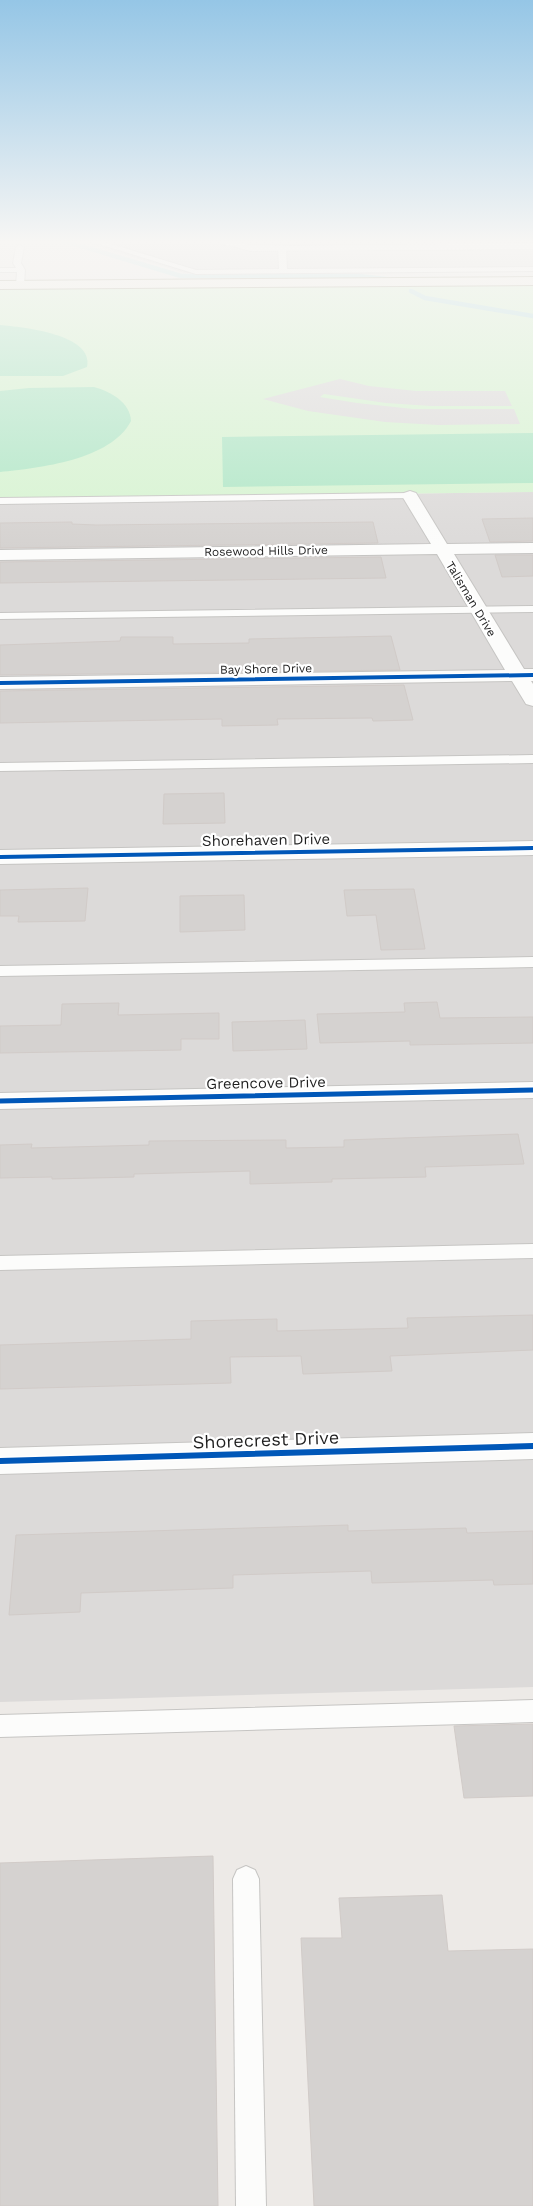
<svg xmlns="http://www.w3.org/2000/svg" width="533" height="2206" font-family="'Work Sans',sans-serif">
<rect width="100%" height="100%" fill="#edeae7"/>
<g fill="#dcdad9">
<path d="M 77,240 L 533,240 L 533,271 L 185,273 Z"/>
<path d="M 533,492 L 533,1687 L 0,1702 L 0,499 Z"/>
</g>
<path fill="#d6f4d1" d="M 533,283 L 533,492 L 0,499 L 0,288 Z"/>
<g fill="#afe7c6">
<path d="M 0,325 C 22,327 94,334 87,367 L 63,376 L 0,376 Z"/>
<path d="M 94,387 C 111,392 130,402 131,421 C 111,460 39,468 0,472 L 0,391 L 29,388 Z"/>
<path d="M 533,433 L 533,483 L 223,487 L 222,437 Z"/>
</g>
<path fill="#dddcdb" d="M 340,379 L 369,386 L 416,391 L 505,391 L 512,406 L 431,406 L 386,403 L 324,394 L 320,397 L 357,403 L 413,409 L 514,409 L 520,424 L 439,425 L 385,422 L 308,411 L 263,399 Z"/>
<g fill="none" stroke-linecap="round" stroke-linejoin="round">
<g stroke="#b8e1e2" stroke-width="4.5">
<path d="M 61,240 L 181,276 L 359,276 L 386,279"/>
<path d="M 411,291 L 425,298 L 533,316"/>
</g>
</g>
<g fill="#d5d2d0" stroke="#d1cbc8">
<path d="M 533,518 L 533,541 L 490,542 L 482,519 Z"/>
<path d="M 72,522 L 72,524 L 96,525 L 373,522 L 378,543 L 0,548 L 0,523 Z"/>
<path d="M 495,555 L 533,555 L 533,576 L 502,577 Z"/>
<path d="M 381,557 L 386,578 L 0,583 L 0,562 Z"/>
<path d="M 391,636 L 400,670 L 0,675 L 0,645 L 120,641 L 121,637 L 173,637 L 173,644 L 249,643 L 249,639 Z"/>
<path d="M 404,685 L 413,720 L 373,721 L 372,718 L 277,719 L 278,725 L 222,726 L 222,719 L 0,723 L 0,691 Z"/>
<path d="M 224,793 L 225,823 L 163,824 L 164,794 Z"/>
<path d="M 88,888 L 85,921 L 18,922 L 19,916 L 0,916 L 0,890 Z"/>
<path d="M 414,889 L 425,949 L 381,950 L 376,915 L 347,916 L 344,890 Z"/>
<path d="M 244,895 L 245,930 L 180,932 L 180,896 Z"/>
<path d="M 437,1002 L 440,1018 L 533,1017 L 533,1043 L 410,1045 L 410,1041 L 320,1043 L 317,1014 L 405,1012 L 404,1003 Z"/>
<path d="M 119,1003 L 118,1015 L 219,1013 L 219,1039 L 181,1039 L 181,1050 L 0,1053 L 0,1026 L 61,1025 L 62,1004 Z"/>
<path d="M 305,1020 L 307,1049 L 233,1051 L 232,1022 Z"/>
<path d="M 518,1134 L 524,1164 L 425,1167 L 426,1177 L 332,1179 L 332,1182 L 250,1184 L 250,1171 L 134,1174 L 134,1177 L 52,1179 L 52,1177 L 0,1178 L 0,1145 L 32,1144 L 31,1148 L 149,1145 L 149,1141 L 286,1140 L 286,1148 L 344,1147 L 344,1140 Z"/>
<path d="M 533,1315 L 533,1350 L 390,1356 L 392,1371 L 303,1374 L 301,1356 L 230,1357 L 231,1383 L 0,1389 L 0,1345 L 191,1339 L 191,1321 L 277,1319 L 277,1331 L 408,1328 L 407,1318 Z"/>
<path d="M 348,1525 L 348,1531 L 466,1528 L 467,1533 L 533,1531 L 533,1584 L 494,1585 L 493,1580 L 372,1583 L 371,1571 L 233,1575 L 233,1588 L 81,1593 L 80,1612 L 9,1615 L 16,1535 Z"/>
<path d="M 533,1724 L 533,1796 L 464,1798 L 454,1726 Z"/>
<path d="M 213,1856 L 218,2206 L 0,2206 L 0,1863 Z"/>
<path d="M 442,1895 L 448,1951 L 533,1949 L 533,2206 L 314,2206 L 301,1938 L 342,1938 L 339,1898 Z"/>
</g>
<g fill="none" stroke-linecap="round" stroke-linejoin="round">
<g stroke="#c6c5c3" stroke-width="2">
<g id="service">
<path d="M 86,240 L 98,240 L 196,270 L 279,269 L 278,248 L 282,246 L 286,248 L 287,269 L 533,267 L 533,271 L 196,274 Z"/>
<path d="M 232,240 L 245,240 L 227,246 L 223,244 Z"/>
<path d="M 20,245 L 24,247 L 21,263 L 25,270 L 24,285 L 20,287 L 16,285 L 17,272 L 0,272 L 0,268 L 16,268 L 13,263 L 16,247 Z"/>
<path d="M 410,493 L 414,494 L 414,498 L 0,504 L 0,498 Z"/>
<path d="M 533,606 L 533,612 L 0,619 L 0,613 Z"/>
<path d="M 533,755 L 533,763 L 0,771 L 0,763 Z"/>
<path d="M 533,957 L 533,967 L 0,976 L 0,966 Z"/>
<path d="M 533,1244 L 533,1258 L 0,1270 L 0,1256 Z"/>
<path d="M 533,1700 L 533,1722 L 0,1737 L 0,1715 Z"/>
<path d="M 246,1866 L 255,1870 L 259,1879 L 266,2206 L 236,2206 L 233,1879 L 237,1870 Z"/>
</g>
</g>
<g stroke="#c6c5c3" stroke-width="2">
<g id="minor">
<path d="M 211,240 L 232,240 L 250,245 L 291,246 L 533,243 L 533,249 L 250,251 Z"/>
<path d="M 410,491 L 416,493 L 447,544 L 533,543 L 533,553 L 454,554 L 524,669 L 533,669 L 533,681 L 531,681 L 533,684 L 533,706 L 526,704 L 512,681 L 0,689 L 0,677 L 505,670 L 437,554 L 0,560 L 0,550 L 431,544 L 402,496 L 404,493 Z"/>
<path d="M 533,841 L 533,855 L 0,864 L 0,850 Z"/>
<path d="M 533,1082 L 533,1098 L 0,1109 L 0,1093 Z"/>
<path d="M 533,1433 L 533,1459 L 0,1474 L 0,1448 Z"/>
</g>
</g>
<g stroke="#98967e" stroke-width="2">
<path id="secondary" d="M 533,277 L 533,285 L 0,289 L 0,281 Z"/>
</g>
<use href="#service" fill="#fcfcfb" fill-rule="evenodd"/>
<use href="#minor" fill="#fcfcfb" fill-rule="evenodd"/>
<use href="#secondary" fill="#f4f2ea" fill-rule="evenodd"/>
<g stroke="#fff" stroke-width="6">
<g id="cycleway-far2">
<path d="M 0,683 L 533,675"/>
<path d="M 0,857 L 533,848"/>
</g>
</g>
<g stroke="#fff" stroke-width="8">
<path id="cycleway-far1" d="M 0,1101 L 533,1090"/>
</g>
<g stroke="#fff" stroke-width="9">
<path id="cycleway" d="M 0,1461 L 533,1446"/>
</g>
<use href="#cycleway-far2" stroke="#0057b8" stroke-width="4"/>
<use href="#cycleway-far1" stroke="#0057b8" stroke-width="5"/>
<use href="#cycleway" stroke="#0057b8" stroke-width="6"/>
</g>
<linearGradient id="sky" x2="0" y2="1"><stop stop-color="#95c6e6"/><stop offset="0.44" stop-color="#f7f6f4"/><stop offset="1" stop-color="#f7f6f4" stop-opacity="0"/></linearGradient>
<rect width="533" height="549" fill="url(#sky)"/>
<g text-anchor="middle" stroke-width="4.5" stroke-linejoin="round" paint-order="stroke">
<g font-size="12" fill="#1f1f1f" stroke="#fff">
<text transform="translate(266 551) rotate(-1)" y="4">Rosewood Hills Drive</text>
<text transform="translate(471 599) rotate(59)" y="4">Talisman Drive</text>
<text transform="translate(266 669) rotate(-1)" y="4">Bay Shore Drive</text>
</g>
<g font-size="15" fill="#1f1f1f" stroke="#fff">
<text transform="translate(266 840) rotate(-1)" y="5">Shorehaven Drive</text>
<text transform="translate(266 1083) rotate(-1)" y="5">Greencove Drive</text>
</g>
<g font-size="18" fill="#1f1f1f" stroke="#fff">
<text transform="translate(266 1440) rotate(-2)" y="6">Shorecrest Drive</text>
</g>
</g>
</svg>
